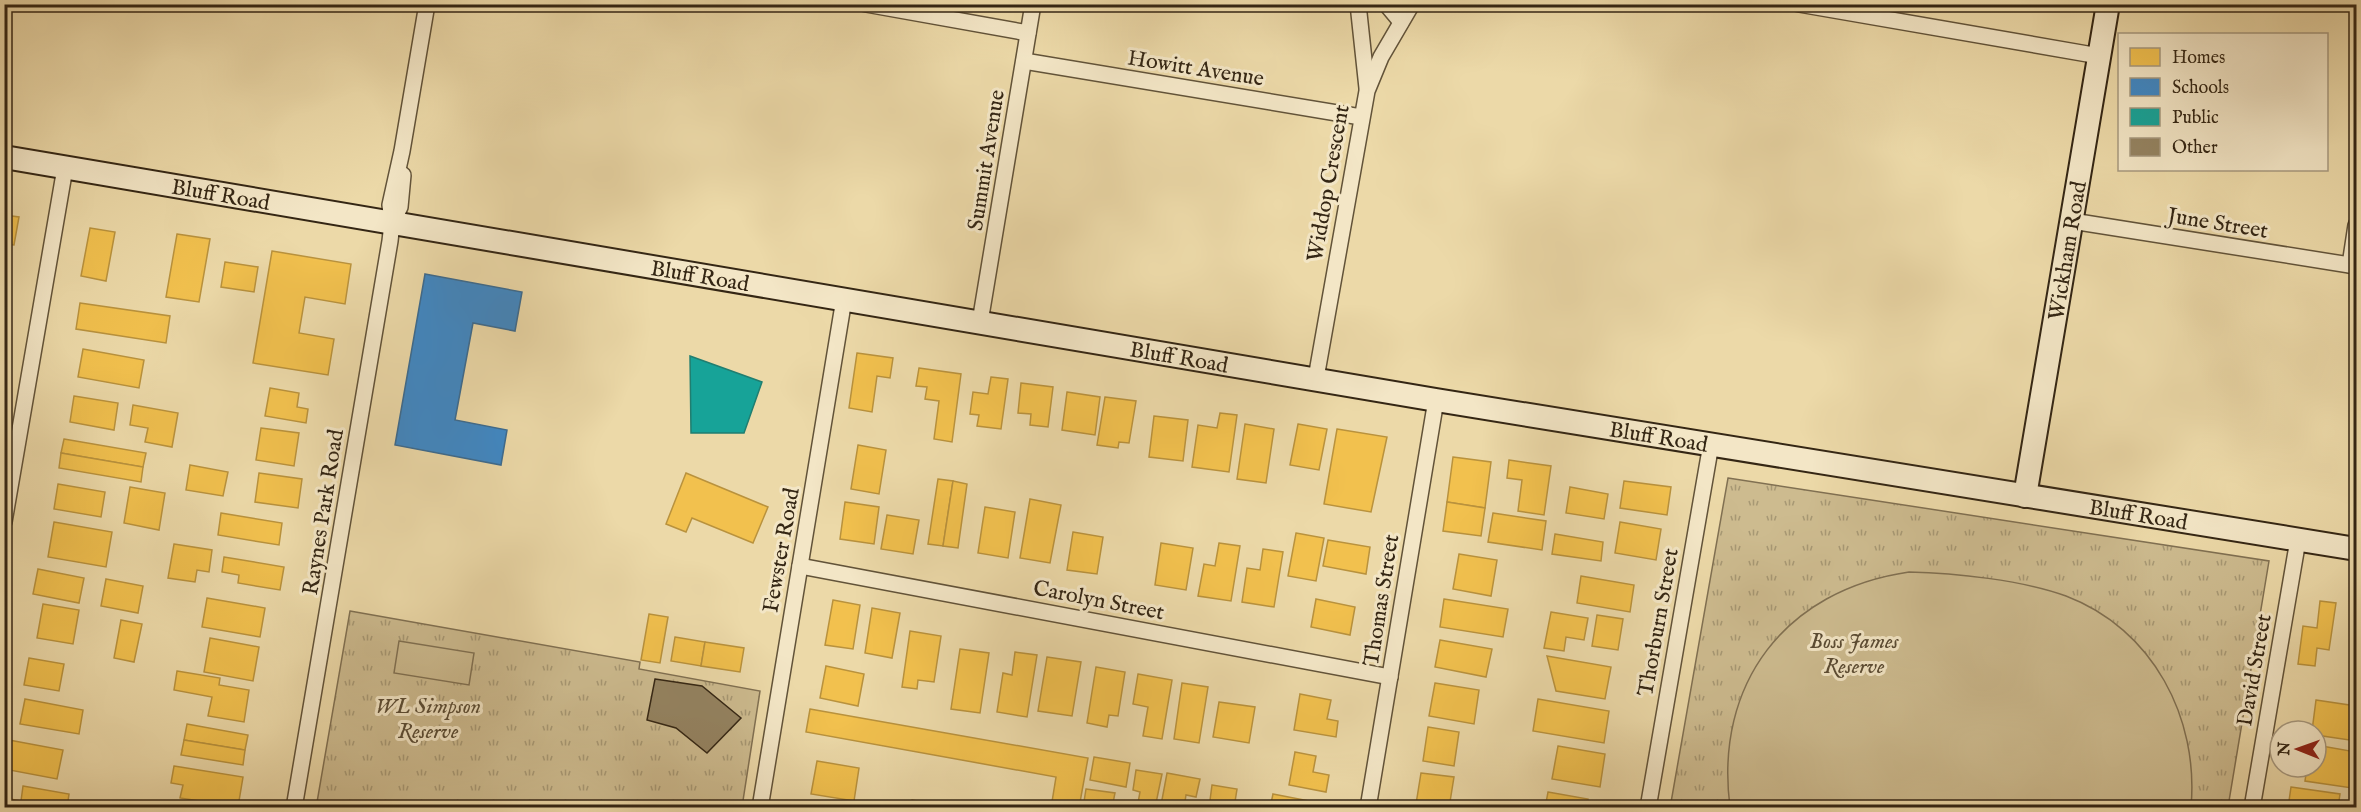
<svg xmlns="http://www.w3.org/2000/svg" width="2361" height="812" font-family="'IM FELL English',serif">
<defs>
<pattern id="park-tufts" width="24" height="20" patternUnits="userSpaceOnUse" patternTransform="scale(1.5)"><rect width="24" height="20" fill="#cdbb8f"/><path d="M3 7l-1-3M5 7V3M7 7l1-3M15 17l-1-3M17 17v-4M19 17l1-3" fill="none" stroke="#a79874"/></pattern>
</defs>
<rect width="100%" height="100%" fill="#ecd9a8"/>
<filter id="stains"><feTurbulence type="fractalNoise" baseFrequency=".00333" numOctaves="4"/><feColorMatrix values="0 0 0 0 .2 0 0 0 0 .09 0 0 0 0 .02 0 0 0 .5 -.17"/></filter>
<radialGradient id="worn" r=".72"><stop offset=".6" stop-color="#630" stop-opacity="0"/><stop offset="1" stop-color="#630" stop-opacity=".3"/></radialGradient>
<g fill="url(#park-tufts)" stroke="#807052" stroke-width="1.5">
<path d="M 1728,478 L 2269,561 L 2228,807 L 1670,808 Z"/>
<path d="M 350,611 L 640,662 L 639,669 L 760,691 L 742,807 L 316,808 Z"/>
</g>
<g fill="#cdbb8f" stroke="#807052" stroke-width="1.5">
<path d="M 1909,572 C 1955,573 2022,580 2066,596 C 2153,629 2199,718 2191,807 L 1730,807 C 1714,684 1785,590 1909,572 Z"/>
<path d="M 399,641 L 474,653 L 469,685 L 394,673 Z"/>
</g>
<g fill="#f2c14e" stroke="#b9923d" stroke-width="1.5">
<path d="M 4,215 L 19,217 L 14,245 L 4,244 Z"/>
<path d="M 90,228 L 115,232 L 106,281 L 81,276 Z"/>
<path d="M 177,234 L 210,239 L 199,302 L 166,297 Z"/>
<path d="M 272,251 L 351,264 L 345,304 L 305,297 L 299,333 L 334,339 L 328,375 L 253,363 Z"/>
<path d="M 4,259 L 11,261 L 4,301 Z"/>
<path d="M 225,262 L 258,267 L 254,292 L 221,287 Z"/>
<path d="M 80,303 L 170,316 L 166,343 L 76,329 Z"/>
<path d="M 83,349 L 144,360 L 139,388 L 78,377 Z"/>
<path d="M 857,353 L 893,358 L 890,378 L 877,376 L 872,412 L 849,408 Z"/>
<path d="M 919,368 L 961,374 L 952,442 L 934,439 L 939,401 L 925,399 L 927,387 L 916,386 Z"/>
<path d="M 991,377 L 1008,379 L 1001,429 L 977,426 L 979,415 L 970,414 L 973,392 L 988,394 Z"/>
<path d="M 1021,383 L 1053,387 L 1048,427 L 1030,425 L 1031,414 L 1018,413 Z"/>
<path d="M 270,388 L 299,393 L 297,407 L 308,409 L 306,423 L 265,416 Z"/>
<path d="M 1067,392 L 1100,397 L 1095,435 L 1062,430 Z"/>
<path d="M 74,396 L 118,403 L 114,430 L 70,422 Z"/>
<path d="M 1105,397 L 1136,401 L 1129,443 L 1119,442 L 1118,448 L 1097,445 Z"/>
<path d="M 133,405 L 178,413 L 172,447 L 145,442 L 148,428 L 130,425 Z"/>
<path d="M 1220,413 L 1237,415 L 1229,472 L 1192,467 L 1198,425 L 1217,428 Z"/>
<path d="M 1154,416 L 1188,420 L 1183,461 L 1149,457 Z"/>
<path d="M 1245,424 L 1274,429 L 1266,483 L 1237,479 Z"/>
<path d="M 1298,424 L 1327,429 L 1319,470 L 1290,465 Z"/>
<path d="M 261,428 L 299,433 L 294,466 L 256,460 Z"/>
<path d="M 1337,429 L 1387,437 L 1371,512 L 1324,504 Z"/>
<path d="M 64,439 L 146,453 L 143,467 L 61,453 Z"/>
<path d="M 858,445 L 886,450 L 879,494 L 851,489 Z"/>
<path d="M 61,453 L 143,467 L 141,482 L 59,468 Z"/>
<path d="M 1453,457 L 1491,462 L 1485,508 L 1447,502 Z"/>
<path d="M 1509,460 L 1551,466 L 1544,515 L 1518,511 L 1522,480 L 1507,478 Z"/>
<path d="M 190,465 L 228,472 L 223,496 L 186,490 Z"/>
<path d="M 259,473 L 302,479 L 298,508 L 255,502 Z"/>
<path d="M 686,473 L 768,507 L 753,543 L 692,518 L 686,532 L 666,524 Z"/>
<path d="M 938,479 L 953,481 L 943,546 L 928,544 Z"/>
<path d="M 953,481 L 967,484 L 958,548 L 943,546 Z"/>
<path d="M 1624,481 L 1671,487 L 1667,515 L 1620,508 Z"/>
<path d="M 58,484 L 105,492 L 101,517 L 54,509 Z"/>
<path d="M 130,487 L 165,493 L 159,530 L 124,523 Z"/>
<path d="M 1570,487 L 1608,494 L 1604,519 L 1566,513 Z"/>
<path d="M 1030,499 L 1061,505 L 1050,563 L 1020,558 Z"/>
<path d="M 845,502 L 879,507 L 874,544 L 840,539 Z"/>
<path d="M 1447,502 L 1485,508 L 1481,536 L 1443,531 Z"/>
<path d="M 985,507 L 1015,512 L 1008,558 L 978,553 Z"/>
<path d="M 221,513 L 282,523 L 279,545 L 218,535 Z"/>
<path d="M 1493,513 L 1546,521 L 1542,550 L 1488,542 Z"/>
<path d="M 887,515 L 919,520 L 913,554 L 881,549 Z"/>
<path d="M 54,522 L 112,532 L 106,567 L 48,557 Z"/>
<path d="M 1620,522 L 1661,529 L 1656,560 L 1615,553 Z"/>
<path d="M 1073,532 L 1103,537 L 1097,574 L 1067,570 Z"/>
<path d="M 1296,533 L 1324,538 L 1316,581 L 1288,576 Z"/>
<path d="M 1555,534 L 1603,542 L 1601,561 L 1552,554 Z"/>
<path d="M 1328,540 L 1370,547 L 1366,574 L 1323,566 Z"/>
<path d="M 1161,543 L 1193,548 L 1186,590 L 1155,585 Z"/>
<path d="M 1219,543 L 1240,546 L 1231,601 L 1198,596 L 1204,564 L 1215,566 Z"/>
<path d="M 174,544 L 212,550 L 209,572 L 197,570 L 195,582 L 168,578 Z"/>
<path d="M 1263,549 L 1283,552 L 1274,607 L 1242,602 L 1247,568 L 1260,570 Z"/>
<path d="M 1459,554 L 1497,560 L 1491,596 L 1453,589 Z"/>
<path d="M 224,557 L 284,567 L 280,590 L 238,583 L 239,575 L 222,572 Z"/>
<path d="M 38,569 L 84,578 L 79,603 L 33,594 Z"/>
<path d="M 1581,576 L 1634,585 L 1630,612 L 1577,603 Z"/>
<path d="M 106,579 L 143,586 L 138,613 L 101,606 Z"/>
<path d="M 207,598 L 265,608 L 260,637 L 202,627 Z"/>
<path d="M 1316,599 L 1355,607 L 1350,635 L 1311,627 Z"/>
<path d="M 1444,599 L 1508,609 L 1503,637 L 1440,627 Z"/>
<path d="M 833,600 L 860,605 L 853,649 L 825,645 Z"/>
<path d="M 2320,601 L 2336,603 L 2329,650 L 2317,648 L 2315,666 L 2298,664 L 2303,626 L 2317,628 Z"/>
<path d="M 43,604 L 79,610 L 73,644 L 37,638 Z"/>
<path d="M 872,608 L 900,613 L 892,658 L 865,653 Z"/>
<path d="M 1551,612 L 1588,618 L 1584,640 L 1566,637 L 1564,651 L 1544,648 Z"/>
<path d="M 649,614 L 668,617 L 660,663 L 641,660 Z"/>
<path d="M 1597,615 L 1623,619 L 1618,650 L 1592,646 Z"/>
<path d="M 121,620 L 142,624 L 134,662 L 114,658 Z"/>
<path d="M 910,631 L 941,636 L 934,682 L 918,680 L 917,689 L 902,687 Z"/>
<path d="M 675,637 L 705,642 L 701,666 L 671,661 Z"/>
<path d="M 210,638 L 259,647 L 253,681 L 204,672 Z"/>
<path d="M 1440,640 L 1492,649 L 1486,677 L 1435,667 Z"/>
<path d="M 705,642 L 744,648 L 740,672 L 701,666 Z"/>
<path d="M 2354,642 L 2356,643 L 2356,673 L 2350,672 Z"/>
<path d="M 960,649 L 989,653 L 980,713 L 951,709 Z"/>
<path d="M 1015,652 L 1037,655 L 1027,717 L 997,712 L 1003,673 L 1012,675 Z"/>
<path d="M 1547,656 L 1611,667 L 1605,699 L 1556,691 Z"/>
<path d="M 1047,657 L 1081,662 L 1072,716 L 1038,711 Z"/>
<path d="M 29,658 L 64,664 L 59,691 L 24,685 Z"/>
<path d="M 826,666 L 864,674 L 858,706 L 820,698 Z"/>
<path d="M 1096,667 L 1125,672 L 1118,716 L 1109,715 L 1107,727 L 1087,723 Z"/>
<path d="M 177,671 L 220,678 L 219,685 L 249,690 L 244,722 L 208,716 L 212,697 L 174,690 Z"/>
<path d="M 1138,674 L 1172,680 L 1162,739 L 1143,736 L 1148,707 L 1133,704 Z"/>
<path d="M 1182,683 L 1208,687 L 1199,743 L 1174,739 Z"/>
<path d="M 1435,683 L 1479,690 L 1474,724 L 1429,716 Z"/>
<path d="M 1300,694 L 1331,700 L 1327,719 L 1338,721 L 1336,737 L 1294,730 Z"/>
<path d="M 25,699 L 83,710 L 79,734 L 20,724 Z"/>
<path d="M 1538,699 L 1609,711 L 1604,743 L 1533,731 Z"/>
<path d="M 2316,700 L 2356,706 L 2356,741 L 2316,735 L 2316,731 L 2312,731 Z"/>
<path d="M 1219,702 L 1255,707 L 1249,743 L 1213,737 Z"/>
<path d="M 810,709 L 1088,758 L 1079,808 L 1051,808 L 1056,777 L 806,732 Z"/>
<path d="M 187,724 L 248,735 L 245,750 L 184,740 Z"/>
<path d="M 1428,727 L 1459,732 L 1454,766 L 1423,761 Z"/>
<path d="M 9,740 L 63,750 L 57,779 L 4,769 Z"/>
<path d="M 184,740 L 245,750 L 243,765 L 181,755 Z"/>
<path d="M 2316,745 L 2356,752 L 2352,788 L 2305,781 L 2307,767 L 2316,767 Z"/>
<path d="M 1558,746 L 1605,754 L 1600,787 L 1552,779 Z"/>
<path d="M 1295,752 L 1316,756 L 1313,772 L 1329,775 L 1326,792 L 1289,785 Z"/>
<path d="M 1094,757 L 1130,763 L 1126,787 L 1090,780 Z"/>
<path d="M 817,761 L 859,768 L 854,801 L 811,794 Z"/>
<path d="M 174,766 L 243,777 L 238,807 L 180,798 L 183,785 L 171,783 Z"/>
<path d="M 1136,770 L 1162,774 L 1155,808 L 1137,808 L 1140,792 L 1133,790 Z"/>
<path d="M 1167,773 L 1200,779 L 1196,797 L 1186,795 L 1184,808 L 1161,805 Z"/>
<path d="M 1421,773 L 1454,777 L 1449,808 L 1416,804 Z"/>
<path d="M 1212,785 L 1237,789 L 1234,808 L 1209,808 Z"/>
<path d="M 23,786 L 69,794 L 67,808 L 4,808 L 4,798 L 21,801 Z"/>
<path d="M 2291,787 L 2340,794 L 2338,808 L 2288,808 Z"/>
<path d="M 1086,789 L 1115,793 L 1112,808 L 1083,808 Z"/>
<path d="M 1548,792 L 1588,799 L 1587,808 L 1545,808 Z"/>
<path d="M 1273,794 L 1325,804 L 1324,808 L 1270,808 Z"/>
<path d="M 912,800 L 934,804 L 933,808 L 910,808 Z"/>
</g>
<path fill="#3f88c5" stroke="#3c6b90" stroke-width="1.5" d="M 425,274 L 522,292 L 515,331 L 473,323 L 455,420 L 507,430 L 501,465 L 395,445 Z"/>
<path fill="#17a398" stroke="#207e70" stroke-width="1.5" d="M 690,356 L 762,382 L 744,433 L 691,433 Z"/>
<path fill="#948361" stroke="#342614" stroke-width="1.5" d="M 655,679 L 702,686 L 741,718 L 707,753 L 676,728 L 647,720 Z"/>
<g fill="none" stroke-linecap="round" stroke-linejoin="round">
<g stroke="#625339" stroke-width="18">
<g id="street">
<path d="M 866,4 L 1028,33"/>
<path d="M 1358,4 L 1367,88"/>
<path d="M 1386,4 L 1401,22"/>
<path d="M 1799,4 L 2099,56"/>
<path d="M 1024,61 L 1361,117"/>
<path d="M 2072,221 L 2356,266"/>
<path d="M 392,223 L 400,207 L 403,175"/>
<path d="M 2350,265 L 2356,225"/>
<path d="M 980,322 L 1033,4"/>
<path d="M 1316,378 L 1367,91 L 1381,57 L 1412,4"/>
<path d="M 4,522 L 65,168"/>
<path d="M 800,566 L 1390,677"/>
<path d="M 294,808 L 390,241 L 392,223 L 390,205 L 402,151 L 427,4"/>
<path d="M 760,808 L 844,299"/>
<path d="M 1368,808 L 1436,400"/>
<path d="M 1648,808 L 1711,444"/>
<path d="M 2252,808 L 2298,540"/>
</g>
</g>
<g stroke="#342614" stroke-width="26">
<g id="secondary">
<path id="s1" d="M 4,157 L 1436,400 L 2356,549"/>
<path id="s2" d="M 2025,496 L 2108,4"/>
</g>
</g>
<use href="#street" stroke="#f3e6c6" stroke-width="15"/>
<use href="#secondary" stroke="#f3e6c6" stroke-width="22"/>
</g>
<g text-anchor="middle" stroke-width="6" stroke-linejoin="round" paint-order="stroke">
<g font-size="22" fill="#342614" stroke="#f3e6c6">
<text transform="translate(1196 67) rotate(9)" y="8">Howitt Avenue</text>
<text transform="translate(985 160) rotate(-81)" y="8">Summit Avenue</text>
<text transform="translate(1327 183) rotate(-80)" y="8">Widdop Crescent</text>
<text dy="8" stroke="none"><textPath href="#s1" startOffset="220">Bluff Road</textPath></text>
<text transform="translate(2218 222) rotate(9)" y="8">June Street</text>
<text dy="8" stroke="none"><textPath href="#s2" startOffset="249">Wickham Road</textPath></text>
<text dy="8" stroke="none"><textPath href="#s1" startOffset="706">Bluff Road</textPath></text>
<text dy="8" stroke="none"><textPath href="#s1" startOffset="1192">Bluff Road</textPath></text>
<text dy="8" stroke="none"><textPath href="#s1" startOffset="1678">Bluff Road</textPath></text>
<text transform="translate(322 512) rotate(-81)" y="8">Raynes Park Road</text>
<text dy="8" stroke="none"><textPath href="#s1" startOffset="2164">Bluff Road</textPath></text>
<text transform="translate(780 550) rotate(-80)" y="8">Fewster Road</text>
<text transform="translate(1099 599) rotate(11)" y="8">Carolyn Street</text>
<text transform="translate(1380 600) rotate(-81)" y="8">Thomas Street</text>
<text transform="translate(1657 622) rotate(-80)" y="8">Thorburn Street</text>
<text transform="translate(2253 670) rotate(-80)" y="8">David Street</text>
</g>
<g font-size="22" font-style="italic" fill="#5a4b33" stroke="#f3e6c6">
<text x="1854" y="648">Boss James<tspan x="1854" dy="25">Reserve</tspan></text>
<text x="428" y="713">WL Simpson<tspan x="428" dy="25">Reserve</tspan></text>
</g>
</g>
<rect width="2361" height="812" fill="none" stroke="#ecd9a8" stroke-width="24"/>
<rect x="6" y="6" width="2349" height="800" fill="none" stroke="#342614" stroke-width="3"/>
<rect x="12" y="12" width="2337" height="788" fill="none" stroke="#342614" stroke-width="1.5"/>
<rect x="2118" y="33" width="210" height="138" fill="#f3e6c6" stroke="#a7997f" stroke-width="1.5"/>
<rect x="2130" y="48" width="30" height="18" fill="#f2c14e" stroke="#a7997f" stroke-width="1.5"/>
<text x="2172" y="63" font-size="18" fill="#342614">Homes</text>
<rect x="2130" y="78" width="30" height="18" fill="#3f88c5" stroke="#a7997f" stroke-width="1.5"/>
<text x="2172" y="93" font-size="18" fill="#342614">Schools</text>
<rect x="2130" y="108" width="30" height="18" fill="#17a398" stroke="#a7997f" stroke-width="1.5"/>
<text x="2172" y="123" font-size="18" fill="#342614">Public</text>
<rect x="2130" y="138" width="30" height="18" fill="#948361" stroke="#a7997f" stroke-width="1.5"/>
<text x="2172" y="153" font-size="18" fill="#342614">Other</text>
<g transform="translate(2298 749) rotate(271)"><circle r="28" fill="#f3e6c6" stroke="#a7997f" stroke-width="1.5"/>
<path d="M0-4.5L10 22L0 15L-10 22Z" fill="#8f2418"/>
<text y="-9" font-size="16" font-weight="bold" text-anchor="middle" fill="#342614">N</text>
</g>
<rect width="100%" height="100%" filter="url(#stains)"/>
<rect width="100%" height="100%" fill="url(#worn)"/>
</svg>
